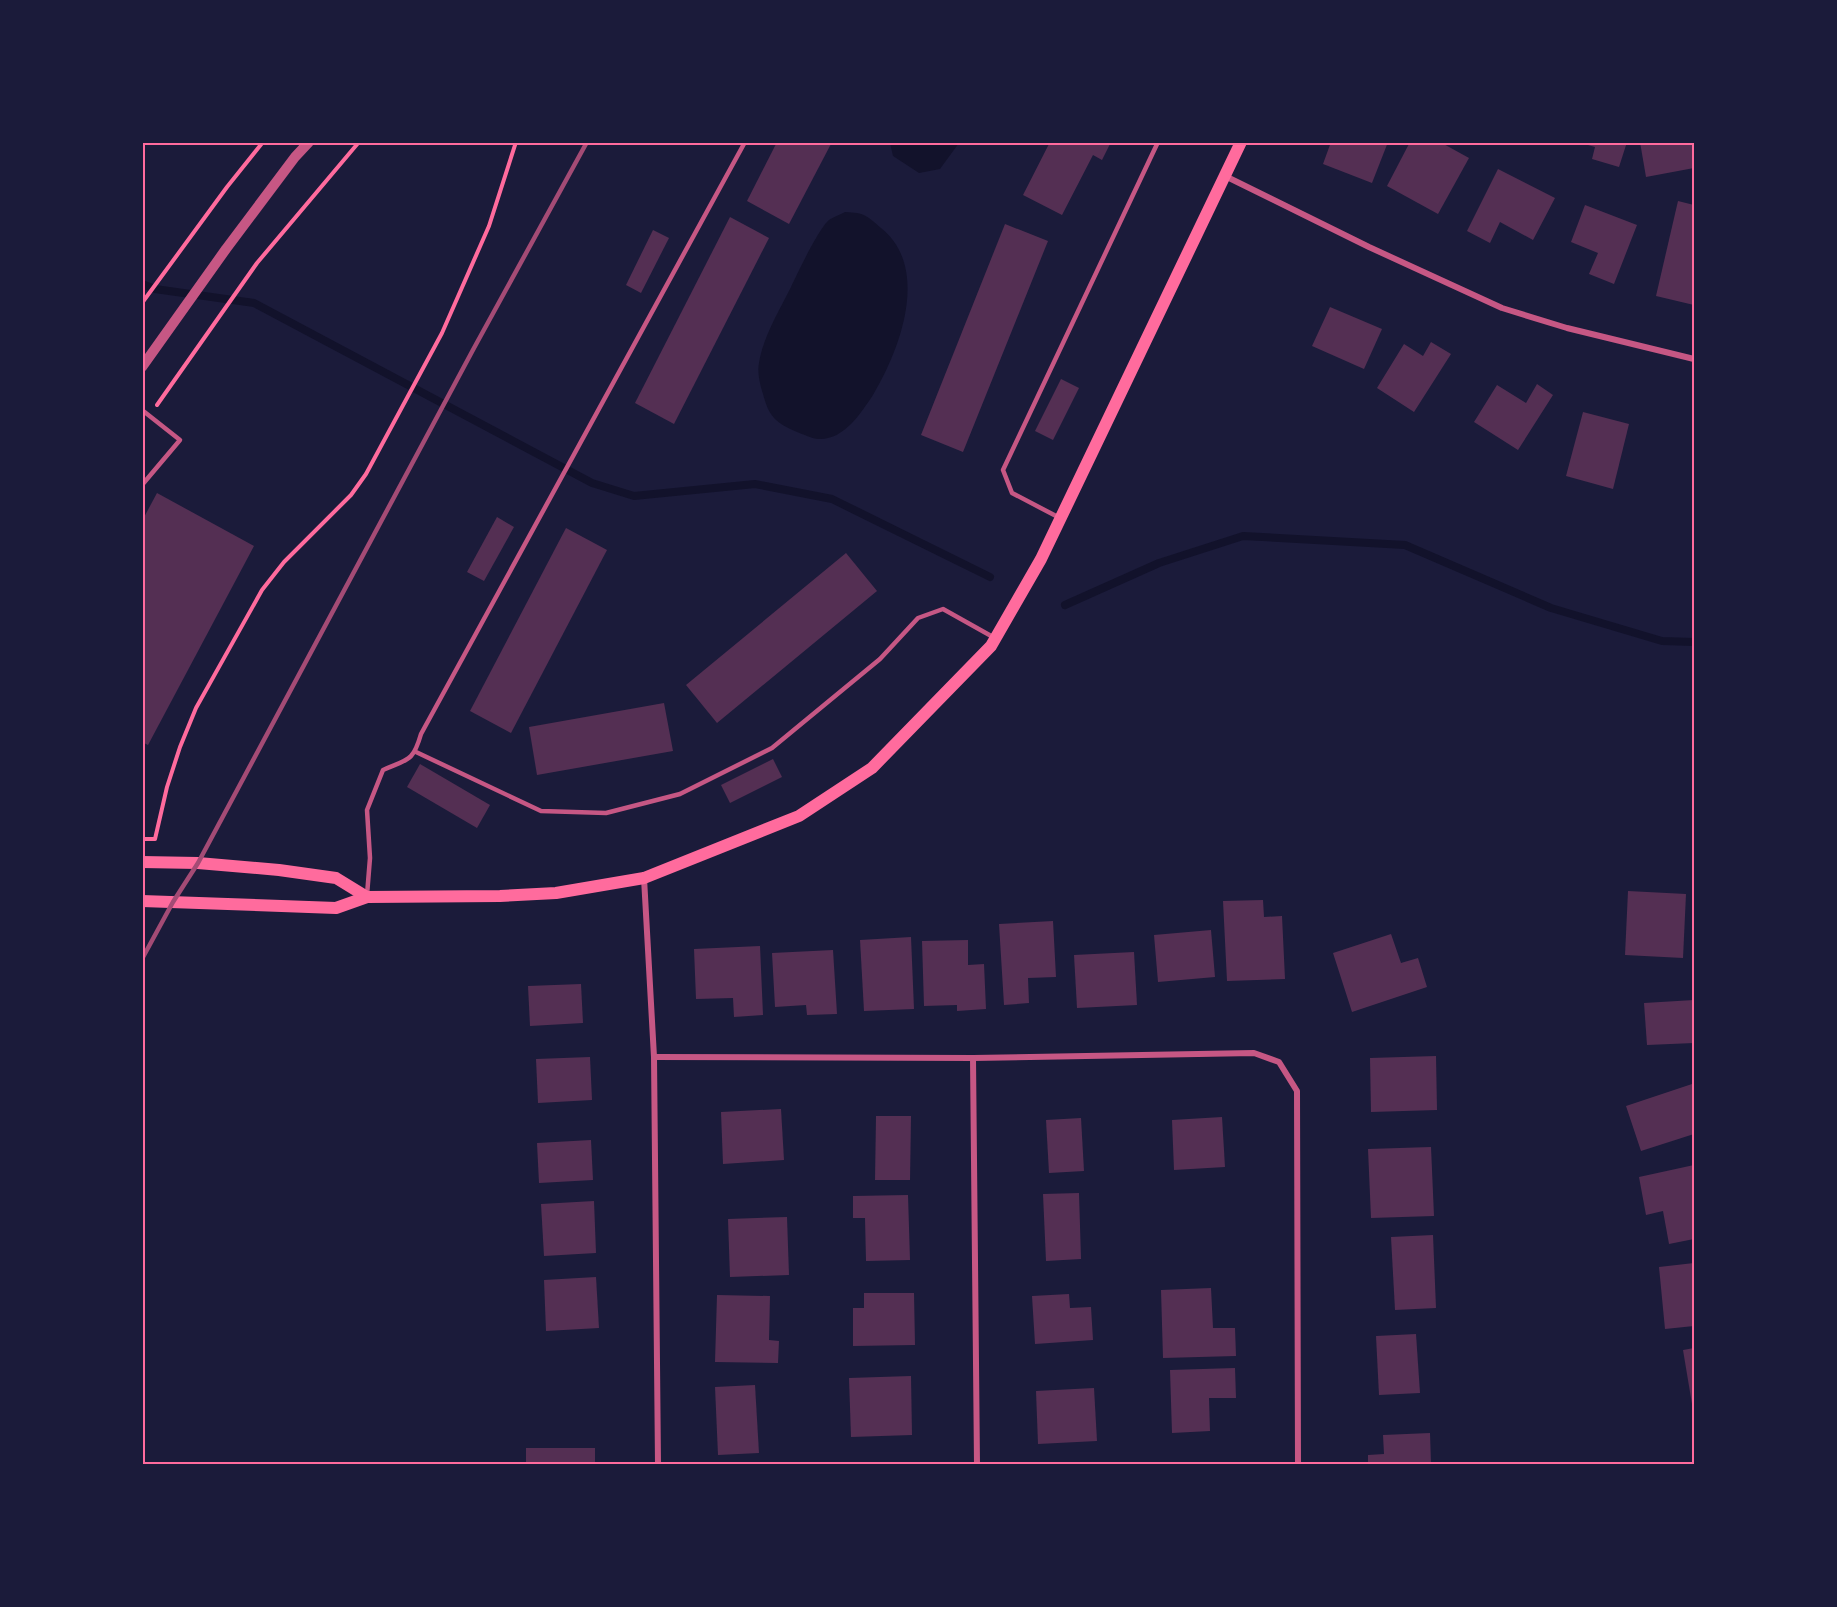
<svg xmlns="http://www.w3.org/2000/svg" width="1837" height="1607" font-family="'Golos Text',sans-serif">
<rect width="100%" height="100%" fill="#1b1b3a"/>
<g fill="#12122b">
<path d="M 890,143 L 890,142 L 959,143 L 940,169 L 919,173 L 893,156 Z"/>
<path d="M 845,212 C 865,213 866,215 881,228 C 931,268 900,350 873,395 C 861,413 844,440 819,439 C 812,439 803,434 797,432 C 776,423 769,417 763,394 C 760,385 757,372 759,363 C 763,337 779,311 791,287 C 797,274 819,228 829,220 C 833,217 840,215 845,212 Z"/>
</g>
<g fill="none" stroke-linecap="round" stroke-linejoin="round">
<g stroke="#12122b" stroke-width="8">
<path d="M 142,284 L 155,289 L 254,303 L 592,483 L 634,496 L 755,484 L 832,499 L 990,577"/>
<path d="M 1065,605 L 1159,563 L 1243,536 L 1405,545 L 1551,608 L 1662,641 L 1694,642"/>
</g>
</g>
<g fill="#542f53">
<path d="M 777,142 L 832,142 L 789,224 L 747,201 Z"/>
<path d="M 1050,142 L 1111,142 L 1102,160 L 1093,155 L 1062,215 L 1023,195 Z"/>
<path d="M 1331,142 L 1388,142 L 1372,183 L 1323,164 Z"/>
<path d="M 1410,142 L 1440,142 L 1469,158 L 1438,214 L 1387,186 Z"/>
<path d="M 1627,142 L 1619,167 L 1592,159 L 1595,147 L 1581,143 Z"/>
<path d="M 1640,142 L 1694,142 L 1694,168 L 1646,177 Z"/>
<path d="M 1498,169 L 1555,198 L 1533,240 L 1500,222 L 1490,243 L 1467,231 Z"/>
<path d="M 1678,201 L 1694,205 L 1694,305 L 1656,296 Z"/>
<path d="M 1585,205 L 1637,225 L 1614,284 L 1589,274 L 1598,253 L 1571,242 Z"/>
<path d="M 730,217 L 769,238 L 674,424 L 635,403 Z"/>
<path d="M 1005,224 L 1048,241 L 963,452 L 921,435 Z"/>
<path d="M 653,230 L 669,238 L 641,293 L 626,285 Z"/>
<path d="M 1330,307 L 1382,329 L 1364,369 L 1312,346 Z"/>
<path d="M 1431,342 L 1451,354 L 1414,412 L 1377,388 L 1404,344 L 1423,356 Z"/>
<path d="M 1061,379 L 1079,388 L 1053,440 L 1035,431 Z"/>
<path d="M 1537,384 L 1553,395 L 1518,450 L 1474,422 L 1497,385 L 1526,403 Z"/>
<path d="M 1583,412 L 1629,424 L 1613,489 L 1566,476 Z"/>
<path d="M 157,493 L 254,546 L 148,745 L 142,742 L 142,521 Z"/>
<path d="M 497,517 L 514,527 L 484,581 L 467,572 Z"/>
<path d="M 566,528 L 607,550 L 511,733 L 470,711 Z"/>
<path d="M 846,553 L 877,591 L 717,723 L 686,685 Z"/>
<path d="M 664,703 L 673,751 L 537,775 L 529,727 Z"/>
<path d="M 773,759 L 782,777 L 730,803 L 721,785 Z"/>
<path d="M 420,764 L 490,805 L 477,828 L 407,787 Z"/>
<path d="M 1628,891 L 1686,894 L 1683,958 L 1625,955 Z"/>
<path d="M 1263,900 L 1264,917 L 1282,916 L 1285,979 L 1227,981 L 1223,901 Z"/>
<path d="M 1053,921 L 1056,977 L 1028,978 L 1029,1003 L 1004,1005 L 999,924 Z"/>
<path d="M 1211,930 L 1215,977 L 1158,982 L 1154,935 Z"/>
<path d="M 1391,934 L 1401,963 L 1418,958 L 1427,987 L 1352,1012 L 1333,953 Z"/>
<path d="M 911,937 L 914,1009 L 864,1011 L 860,940 Z"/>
<path d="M 968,940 L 968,965 L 984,964 L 986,1009 L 957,1011 L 957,1005 L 924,1006 L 922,941 Z"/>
<path d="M 760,946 L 763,1015 L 734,1017 L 733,998 L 696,999 L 694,949 Z"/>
<path d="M 833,950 L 837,1014 L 807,1015 L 806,1005 L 775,1007 L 772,953 Z"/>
<path d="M 1134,952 L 1137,1005 L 1077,1008 L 1074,955 Z"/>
<path d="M 581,984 L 583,1023 L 530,1026 L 528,986 Z"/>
<path d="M 1694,1000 L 1694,1043 L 1647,1045 L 1644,1003 Z"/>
<path d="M 1436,1056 L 1437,1110 L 1371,1112 L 1370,1058 Z"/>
<path d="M 590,1057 L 592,1100 L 538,1103 L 536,1059 Z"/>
<path d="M 1692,1084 L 1694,1092 L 1694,1134 L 1641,1151 L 1626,1106 Z"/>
<path d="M 781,1109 L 784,1160 L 723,1164 L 721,1112 Z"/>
<path d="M 876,1116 L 911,1116 L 910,1180 L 875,1180 Z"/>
<path d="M 1222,1117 L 1225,1167 L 1174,1170 L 1172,1120 Z"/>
<path d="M 1081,1118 L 1084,1171 L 1049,1173 L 1046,1120 Z"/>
<path d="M 591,1140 L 593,1180 L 539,1183 L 537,1143 Z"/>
<path d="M 1431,1147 L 1434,1216 L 1371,1218 L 1368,1149 Z"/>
<path d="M 1694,1165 L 1694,1239 L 1669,1244 L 1663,1211 L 1646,1215 L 1639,1177 Z"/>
<path d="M 1079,1193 L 1081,1259 L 1046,1261 L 1043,1194 Z"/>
<path d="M 908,1195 L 910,1260 L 866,1261 L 865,1218 L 853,1218 L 853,1196 Z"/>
<path d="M 594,1201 L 596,1253 L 544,1256 L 541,1204 Z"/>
<path d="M 787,1217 L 789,1275 L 730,1277 L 728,1219 Z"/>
<path d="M 1433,1235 L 1436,1308 L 1395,1310 L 1391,1237 Z"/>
<path d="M 1694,1263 L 1694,1326 L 1665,1329 L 1659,1267 Z"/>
<path d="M 596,1277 L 599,1328 L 546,1331 L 544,1280 Z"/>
<path d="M 1211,1288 L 1213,1328 L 1235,1328 L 1236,1356 L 1163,1358 L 1161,1290 Z"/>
<path d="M 864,1293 L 914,1293 L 915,1345 L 853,1346 L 853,1308 L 864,1308 Z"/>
<path d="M 1069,1294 L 1070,1308 L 1091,1307 L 1093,1340 L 1035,1344 L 1032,1296 Z"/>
<path d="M 717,1295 L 770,1296 L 769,1340 L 779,1341 L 778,1363 L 715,1362 Z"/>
<path d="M 1416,1334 L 1420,1393 L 1379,1395 L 1376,1336 Z"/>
<path d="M 1694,1348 L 1694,1410 L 1693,1410 L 1683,1350 Z"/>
<path d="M 1235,1368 L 1236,1398 L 1209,1398 L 1210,1431 L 1172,1433 L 1170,1370 Z"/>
<path d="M 911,1376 L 912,1435 L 851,1437 L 849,1378 Z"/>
<path d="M 755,1385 L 759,1453 L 718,1455 L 715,1387 Z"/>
<path d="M 1094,1388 L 1097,1441 L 1038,1444 L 1036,1391 Z"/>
<path d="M 1430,1433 L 1431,1464 L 1368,1464 L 1368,1455 L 1384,1454 L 1383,1435 Z"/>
<rect x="526" y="1448" width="69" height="16"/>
</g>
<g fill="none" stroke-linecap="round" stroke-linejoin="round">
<g stroke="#ff6b9d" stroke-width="4">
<path d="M 142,303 L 227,187 L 263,142"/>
<path d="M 157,405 L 257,263 L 359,142"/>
<path d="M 142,839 L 155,839 L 167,787 L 180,747 L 196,708 L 262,590 L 284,562 L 351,495 L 366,474 L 442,333 L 489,226 L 516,142"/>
</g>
<g stroke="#c65784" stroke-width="4.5">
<path d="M 142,410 L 180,440 L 142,485"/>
<path d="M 1058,517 L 1012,493 L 1003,470 L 1158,142"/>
<path d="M 416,752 L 541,811 L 606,813 L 680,794 L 772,748 L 880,659 L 918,618 L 943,609 L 993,637"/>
<path d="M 367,895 L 370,858 L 367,810 L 383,770 C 408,759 413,762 421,734 L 745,142"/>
</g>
<g stroke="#c65784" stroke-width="6">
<path d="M 1225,176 L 1369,247 L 1502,308 L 1567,328 L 1694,359"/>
<path d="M 644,878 L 654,1057 L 658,1464"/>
<path d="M 654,1057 L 973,1058 L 1254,1053 L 1279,1062 L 1297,1091 L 1298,1464"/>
<path d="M 973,1058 L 977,1464"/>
</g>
<path stroke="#c65784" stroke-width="10" d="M 142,367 L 226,249 L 295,157 L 309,142"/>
<g stroke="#ff6b9d" stroke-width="12">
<path d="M 142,862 L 198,863 L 279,870 L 336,878 L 367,897"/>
<path d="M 142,901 L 336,908 L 367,897 L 500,896 L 556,893 L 644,878 L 799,816 L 872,768 L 991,646 L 1041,559 L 1241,142"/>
</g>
<path stroke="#a44b75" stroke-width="4.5" d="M 142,959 L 173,902 L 198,863 L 474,348 L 587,142"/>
</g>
<rect width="1837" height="1607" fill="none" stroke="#1b1b3a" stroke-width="288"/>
<rect x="144" y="144" width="1549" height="1319" fill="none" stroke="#ff6b9d" stroke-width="2"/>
</svg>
